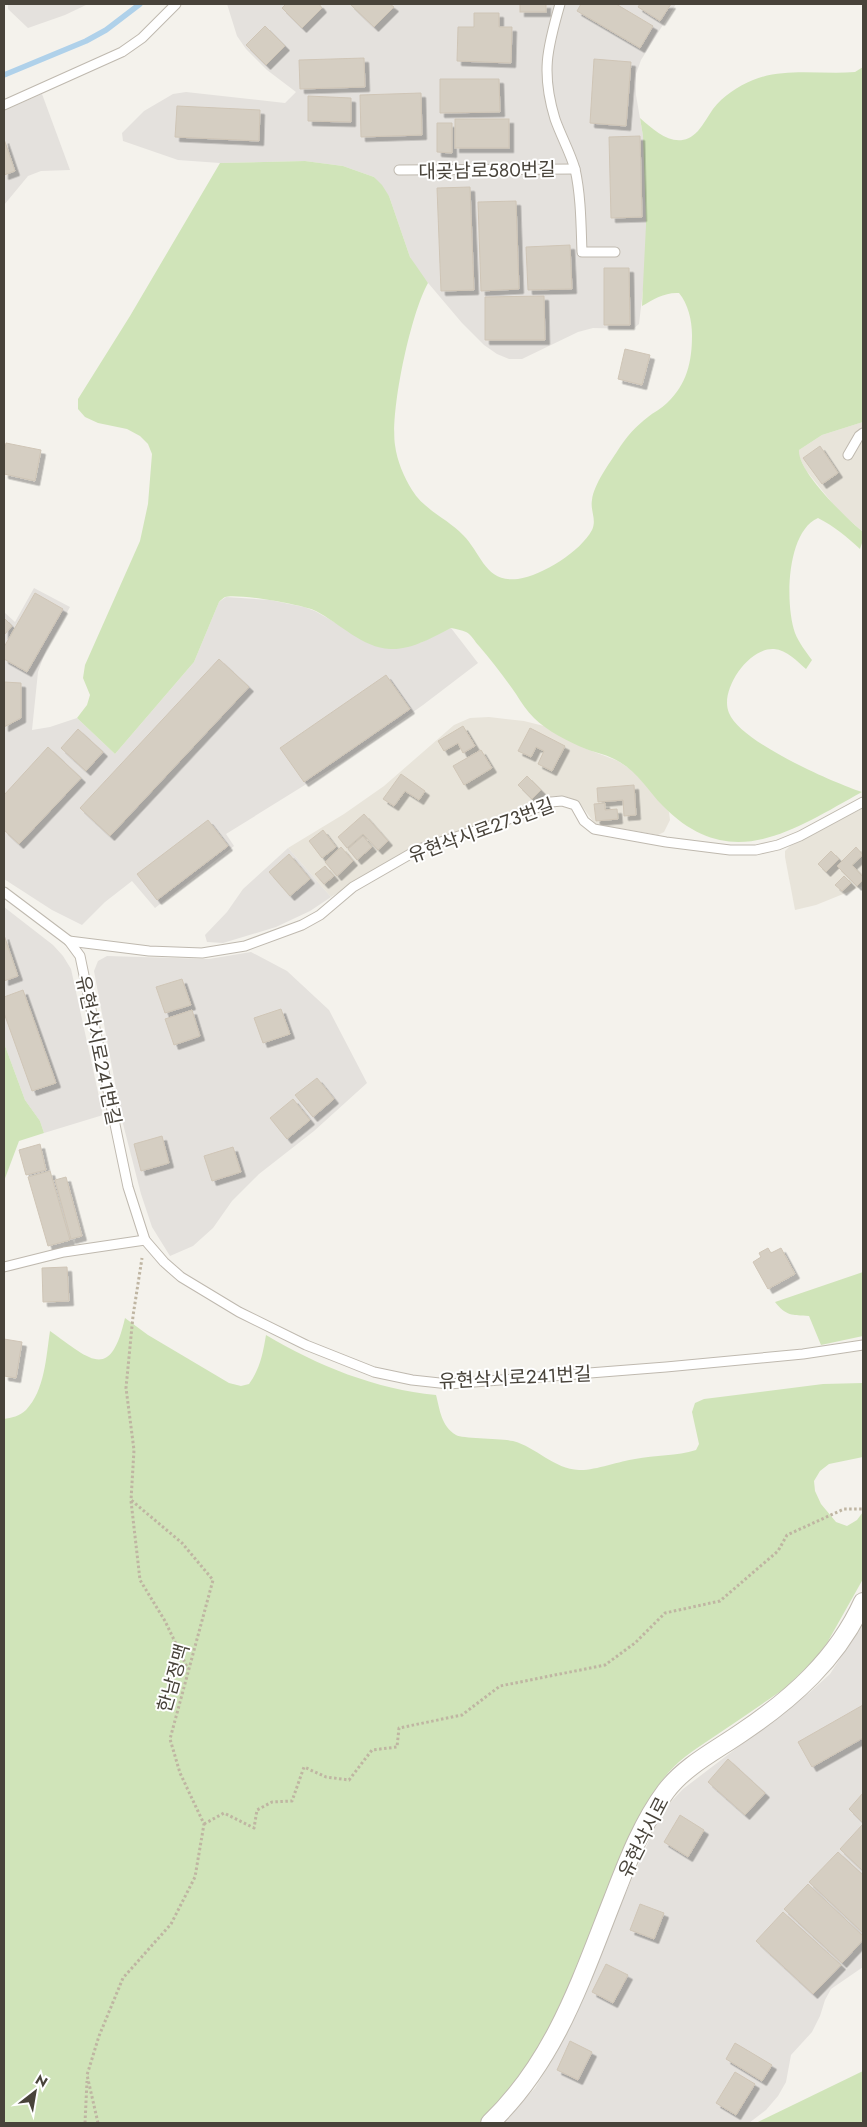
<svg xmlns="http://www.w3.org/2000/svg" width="867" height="2127" font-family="Jost,'Noto Sans KR',sans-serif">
<defs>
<filter id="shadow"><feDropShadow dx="4.5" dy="4.5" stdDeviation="0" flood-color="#0004"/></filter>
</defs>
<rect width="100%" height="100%" fill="#f4f2ec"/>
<g fill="#e8e4da">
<path d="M 863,422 L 863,532 L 837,509 L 805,469 L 799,456 L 799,450 L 822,435 Z"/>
<path d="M 489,717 L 524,721 L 544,726 L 584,748 L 618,761 L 633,771 L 669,812 L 670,820 L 664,832 L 658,835 L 595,824 L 579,802 L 567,797 L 553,796 L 491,821 L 429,840 L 410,848 L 331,897 L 288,848 L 344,814 L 384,786 L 454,725 L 470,718 Z"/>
<path d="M 863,808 L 863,886 L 816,905 L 795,910 L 785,857 L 785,851 L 790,846 Z"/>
</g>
<g fill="#e4e1dd">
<path d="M 8,4 L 88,4 L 65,15 L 28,28 L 8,9 Z"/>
<path d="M 227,4 L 676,4 L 641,60 L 636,74 L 636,95 L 643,136 L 646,225 L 646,264 L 639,324 L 633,329 L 593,328 L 578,332 L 522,359 L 509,359 L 497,354 L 484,345 L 462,323 L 418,271 L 410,257 L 389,196 L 374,177 L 343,166 L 305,161 L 220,163 L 178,160 L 123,141 L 122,133 L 144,111 L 173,94 L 186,92 L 285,103 L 296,92 L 267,70 L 246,49 L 237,36 Z"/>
<path d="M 42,94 L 70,170 L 41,171 L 28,176 L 4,205 L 4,111 Z"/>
<path d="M 34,588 L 70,607 L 46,650 L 38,672 L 32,730 L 50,727 L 77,718 L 115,754 L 194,662 L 219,602 L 226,597 L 270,600 L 304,607 L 315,611 L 376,646 L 420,643 L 451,628 L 478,663 L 423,705 L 342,762 L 226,834 L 234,846 L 155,908 L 132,881 L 105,902 L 82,925 L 52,910 L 4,879 L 4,612 L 15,622 Z"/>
<path d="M 288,848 L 331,897 L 310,911 L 276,927 L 223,943 L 207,942 L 205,935 L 227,912 L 243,889 Z"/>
<path d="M 4,907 L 53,945 L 63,956 L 71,969 L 103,1115 L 44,1133 L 40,1121 L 25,1100 L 4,1043 Z"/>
<path d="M 251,952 L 287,971 L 329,1010 L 367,1083 L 314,1131 L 259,1174 L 232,1201 L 213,1228 L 193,1246 L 170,1256 L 152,1227 L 141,1194 L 122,1120 L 94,971 L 98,961 L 107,956 L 209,959 Z"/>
<path d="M 863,1623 L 863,1967 L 831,1989 L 825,2000 L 820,2016 L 812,2032 L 791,2055 L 786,2082 L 778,2096 L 766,2110 L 749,2123 L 502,2123 L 535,2088 L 557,2052 L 579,2008 L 627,1890 L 656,1825 L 668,1805 L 683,1789 L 809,1693 L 830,1674 Z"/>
</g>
<g fill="#d0e4b9">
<path d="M 863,67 L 863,422 L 822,435 L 799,450 C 797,471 847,519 863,532 L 863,540 L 860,549 C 847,537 834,526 818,518 C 786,532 785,605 795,633 C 799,643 806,652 812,660 L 806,669 C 797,661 787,650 774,649 C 749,647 719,690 729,713 C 740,742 832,782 862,792 C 793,830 731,875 663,806 C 648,791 638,772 618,761 C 608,755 597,753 586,749 C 569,742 547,731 534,718 C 527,711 521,702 516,694 C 504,677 492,661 479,646 C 475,642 471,634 466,632 C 462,630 456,629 451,628 C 433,637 412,650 390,649 C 363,648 339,623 316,611 C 304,605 237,593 225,597 C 223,598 221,600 219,602 L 194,662 L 115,754 L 77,718 L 87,705 L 90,695 L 83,678 L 85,665 L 140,541 L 148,504 L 152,454 L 148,444 L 140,436 L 127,429 L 98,423 L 85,417 L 78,409 L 78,399 L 130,316 L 220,163 L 305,161 L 343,166 L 374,177 L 382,185 L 389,196 L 410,257 L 428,283 C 411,313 390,410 395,445 C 397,461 404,477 412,490 C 424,510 448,519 463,535 C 482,554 485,583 518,579 C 543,575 580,552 592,530 C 597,520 590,510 592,500 C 594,484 609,464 618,450 C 626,437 636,426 648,417 C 654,412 661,409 667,403 C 687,384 692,362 692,335 C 692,320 688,304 679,293 C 665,292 654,299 642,306 L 646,225 L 643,136 L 640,118 C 657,133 678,152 698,131 C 704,124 708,116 713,109 C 723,96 738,86 753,80 C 785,67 822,75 855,72 Z"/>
<path d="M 4,1043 L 25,1100 L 40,1121 L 44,1133 L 19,1141 L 4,1181 Z"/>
<path d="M 863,1272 L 863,1336 L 821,1345 L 809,1316 C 792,1315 786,1316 775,1302 Z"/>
<path d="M 125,1318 L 148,1335 L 229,1383 L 241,1386 L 249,1384 C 260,1369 263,1353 266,1335 C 318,1366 375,1389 436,1395 C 440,1410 441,1426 456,1435 C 463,1439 500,1438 513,1441 C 536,1447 554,1469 579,1470 C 593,1471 620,1461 635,1459 C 655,1455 677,1456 696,1450 L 699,1444 L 692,1412 L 695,1403 L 704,1399 L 823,1384 L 863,1383 L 863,1457 L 829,1464 L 820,1471 L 814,1481 L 815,1491 L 821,1504 L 836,1522 L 847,1526 L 857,1520 L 863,1512 L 863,1579 L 827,1643 L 813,1661 L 784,1689 C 762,1704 740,1719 718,1734 C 700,1746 682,1757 668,1773 C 639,1807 624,1850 608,1890 C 575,1974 545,2059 480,2123 L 4,2123 L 4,1419 C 11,1418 20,1416 26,1410 C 45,1390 46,1357 50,1331 C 90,1359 110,1383 125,1318 Z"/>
<path d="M 863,2071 L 863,2123 L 756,2123 Z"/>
</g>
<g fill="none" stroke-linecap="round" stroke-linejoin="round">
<path stroke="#afd1ea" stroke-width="5.5" d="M 4,75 L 86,41 L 106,30 L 140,4"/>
</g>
<g fill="#d5cec2" stroke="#cfc5b6" filter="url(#shadow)">
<path d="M 286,4 L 319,4 L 322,8 L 302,28 L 282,8 Z"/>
<path d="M 350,4 L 390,4 L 394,7 L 374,27 Z"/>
<rect x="520" y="4" width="26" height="8"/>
<path d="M 581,4 L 616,4 L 653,26 L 640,48 L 577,11 Z"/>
<path d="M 640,4 L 671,4 L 660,21 L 638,7 Z"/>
<path d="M 474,13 L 499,13 L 499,27 L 512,27 L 511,63 L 457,61 L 458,27 L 474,27 Z"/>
<path d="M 265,26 L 285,46 L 266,65 L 246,45 Z"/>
<path d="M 364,58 L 365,87 L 300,89 L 299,60 Z"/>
<path d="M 594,59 L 631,62 L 626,126 L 590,123 Z"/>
<path d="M 440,79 L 499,79 L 500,112 L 440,113 Z"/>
<path d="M 421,93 L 422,135 L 361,137 L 360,95 Z"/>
<path d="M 308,96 L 351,98 L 351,122 L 308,121 Z"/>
<path d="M 177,106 L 260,110 L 259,141 L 175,137 Z"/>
<rect x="455" y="119" width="54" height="29"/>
<path d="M 437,123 L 452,123 L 452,153 L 437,152 Z"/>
<path d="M 640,136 L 642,217 L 611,218 L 609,137 Z"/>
<path d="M 4,139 L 15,171 L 4,175 Z"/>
<path d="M 470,187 L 474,290 L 441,291 L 437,188 Z"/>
<path d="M 516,201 L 519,289 L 481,291 L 478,202 Z"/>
<path d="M 570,245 L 572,289 L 528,290 L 526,247 Z"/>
<path d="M 604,268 L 629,268 L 630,325 L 604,325 Z"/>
<path d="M 544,296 L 545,340 L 485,340 L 485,297 Z"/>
<path d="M 625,349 L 650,355 L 642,385 L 618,379 Z"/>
<path d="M 6,443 L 41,450 L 35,481 L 4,474 L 4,452 Z"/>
<path d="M 820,446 L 838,473 L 822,484 L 803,458 Z"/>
<path d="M 35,593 L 63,609 L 27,672 L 4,659 L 4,647 Z"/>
<path d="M 4,618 L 12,626 L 4,635 Z"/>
<path d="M 219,659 L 249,687 L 110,836 L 80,808 Z"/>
<path d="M 386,675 L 410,709 L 304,782 L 280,748 Z"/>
<path d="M 4,682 L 21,683 L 21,718 L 4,727 Z"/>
<path d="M 463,726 L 475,746 L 463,753 L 458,743 L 444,751 L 438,741 Z"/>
<path d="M 530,728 L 565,746 L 552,771 L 538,764 L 544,751 L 536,747 L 531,757 L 518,751 Z"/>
<path d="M 78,729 L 103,752 L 86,771 L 61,748 Z"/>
<path d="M 48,747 L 81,778 L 19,844 L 4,830 L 4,795 Z"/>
<path d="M 481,750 L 492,768 L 464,785 L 453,766 Z"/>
<path d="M 401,774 L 425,791 L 419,800 L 405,791 L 394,806 L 383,799 Z"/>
<path d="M 527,776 L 541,790 L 532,799 L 518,785 Z"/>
<path d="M 634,785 L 636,815 L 624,816 L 623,800 L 598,802 L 597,788 Z"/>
<path d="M 605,803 L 605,810 L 617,809 L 618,819 L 596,821 L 594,804 Z"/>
<path d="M 364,814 L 388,841 L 378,850 L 363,834 L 347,848 L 338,837 Z"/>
<path d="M 208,820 L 228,846 L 157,900 L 137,874 Z"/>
<path d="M 323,830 L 336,847 L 322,858 L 309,841 Z"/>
<path d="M 363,836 L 372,847 L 357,860 L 348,849 Z"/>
<path d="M 341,847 L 353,861 L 337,876 L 325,862 Z"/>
<path d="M 856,847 L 863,855 L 852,865 L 863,877 L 863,880 L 857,886 L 837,866 Z"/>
<path d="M 831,851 L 839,859 L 826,872 L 818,864 Z"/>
<path d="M 289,854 L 310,879 L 290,896 L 269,872 Z"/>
<path d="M 325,866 L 334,876 L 324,884 L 315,874 Z"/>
<path d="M 844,876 L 851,883 L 842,891 L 835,885 Z"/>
<path d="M 4,935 L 18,976 L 4,981 Z"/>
<path d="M 182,979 L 191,1005 L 165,1013 L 156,987 Z"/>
<path d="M 23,990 L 56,1083 L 32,1091 L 4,1013 L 4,997 Z"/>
<path d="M 281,1009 L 290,1034 L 263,1043 L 254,1018 Z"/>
<path d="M 192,1010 L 200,1036 L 174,1045 L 165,1019 Z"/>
<path d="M 317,1078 L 334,1099 L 313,1117 L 295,1095 Z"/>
<path d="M 293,1099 L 310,1120 L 287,1139 L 270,1118 Z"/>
<path d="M 162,1136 L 169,1163 L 141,1171 L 134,1144 Z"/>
<path d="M 40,1144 L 46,1170 L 26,1175 L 19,1150 Z"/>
<path d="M 233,1147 L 241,1172 L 212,1181 L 204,1156 Z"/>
<path d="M 50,1171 L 70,1240 L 48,1246 L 28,1177 Z"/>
<path d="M 66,1177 L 82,1236 L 71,1239 L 55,1180 Z"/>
<path d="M 768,1248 L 771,1253 L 781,1248 L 795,1274 L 768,1289 L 753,1262 L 761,1257 L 759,1253 Z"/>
<path d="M 67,1267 L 69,1301 L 43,1302 L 42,1268 Z"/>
<path d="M 4,1339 L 22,1342 L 16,1378 L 4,1376 Z"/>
<path d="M 863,1705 L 863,1738 L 812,1767 L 798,1742 Z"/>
<path d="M 728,1759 L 765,1793 L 745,1815 L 708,1782 Z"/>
<path d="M 863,1793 L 863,1823 L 849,1809 Z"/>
<path d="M 680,1815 L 704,1830 L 688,1857 L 664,1842 Z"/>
<path d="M 863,1824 L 863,1871 L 840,1849 Z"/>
<path d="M 838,1852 L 863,1875 L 863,1933 L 809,1882 Z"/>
<path d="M 808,1884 L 863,1936 L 863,1940 L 842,1963 L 784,1909 Z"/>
<path d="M 640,1904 L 664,1913 L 654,1939 L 630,1930 Z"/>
<path d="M 783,1912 L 841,1965 L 813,1994 L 756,1941 Z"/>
<path d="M 606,1964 L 628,1975 L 613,2003 L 592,1992 Z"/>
<path d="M 570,2041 L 592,2052 L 578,2080 L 557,2070 Z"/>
<path d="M 735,2043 L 772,2065 L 762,2081 L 726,2059 Z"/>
<path d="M 735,2072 L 755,2084 L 736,2115 L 716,2103 Z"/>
</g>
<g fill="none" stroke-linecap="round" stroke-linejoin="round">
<g stroke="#bfb9af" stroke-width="11">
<g id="lane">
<path d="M 560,4 C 547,49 541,73 555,119 C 561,136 570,152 575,169 C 581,196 581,225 582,252 L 615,252"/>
<path d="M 4,105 L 122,52 L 142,38 L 176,4"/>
<path d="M 399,170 L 575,169"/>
<path d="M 848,455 L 859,436 L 863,433"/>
<path d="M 4,892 L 69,941 L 80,956 L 128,1187 L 145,1240 L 164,1262 L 181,1277 L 239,1312 L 306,1345 L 374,1372 L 412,1380 L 449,1384 L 666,1367 L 803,1354 L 863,1345"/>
<path d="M 69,941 L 149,951 L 202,953 L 245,946 L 302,925 L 320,915 L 353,887 L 419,849 L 499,823 L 551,802 L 562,801 L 575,805 L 584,821 L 594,829 L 666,842 L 730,850 L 756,850 L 778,845 L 800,836 L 863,802"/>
<path d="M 4,1267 L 64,1252 L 145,1240"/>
</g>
</g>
<g stroke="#bfb9af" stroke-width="20">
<path id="street" d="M 490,2123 C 555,2061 581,1980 613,1899 C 627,1863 642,1823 666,1791 C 685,1766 715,1751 741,1733 C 792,1699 837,1659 863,1602"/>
</g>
<g stroke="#bfb5a2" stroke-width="3" stroke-dasharray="2.5 2.5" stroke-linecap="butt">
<path d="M 131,1501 L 140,1580 L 165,1621 L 188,1669"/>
<path d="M 204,1824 L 224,1813 L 254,1828 L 257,1810 L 272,1802 L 292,1801 L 304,1767 L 326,1777 L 349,1780 L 372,1750 L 397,1747 L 399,1728 L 462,1715 L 500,1686 L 605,1665 L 635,1643 L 665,1613 L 720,1601 L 778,1551 L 787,1535 L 844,1509 L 863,1509"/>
<path d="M 85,2123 L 87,2081"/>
<path d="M 98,2123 L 87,2075 L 99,2036 L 123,1978 L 171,1924 L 195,1877 L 204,1824 L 180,1773 L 170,1739 L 213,1580 L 182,1543 L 131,1500 L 134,1450 L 126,1388 L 133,1316 L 142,1258"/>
</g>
<use href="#lane" stroke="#fff" stroke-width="9"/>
<use href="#street" stroke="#fff" stroke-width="18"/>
</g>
<g text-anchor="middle" stroke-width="4" stroke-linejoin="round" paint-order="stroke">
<g font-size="19" fill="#48433a" stroke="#fff">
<text transform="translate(487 170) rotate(-1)" y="7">대곶남로580번길</text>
<text transform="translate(481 830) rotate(-20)" y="7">유현삭시로273번길</text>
<text transform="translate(99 1050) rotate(78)" y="7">유현삭시로241번길</text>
<text transform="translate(515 1377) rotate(-3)" y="7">유현삭시로241번길</text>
<text transform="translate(173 1678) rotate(-74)" y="7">한남정맥</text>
<text transform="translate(643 1837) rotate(-63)" y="7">유현삭시로</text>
</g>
</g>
<rect width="867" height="2127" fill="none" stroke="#48433a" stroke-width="10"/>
<g transform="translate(35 2092) rotate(31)" stroke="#ffffff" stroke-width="4" paint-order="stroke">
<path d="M0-4L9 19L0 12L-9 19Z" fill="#48433a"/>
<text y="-8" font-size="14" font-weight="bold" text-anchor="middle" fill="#48433a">N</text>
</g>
</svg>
